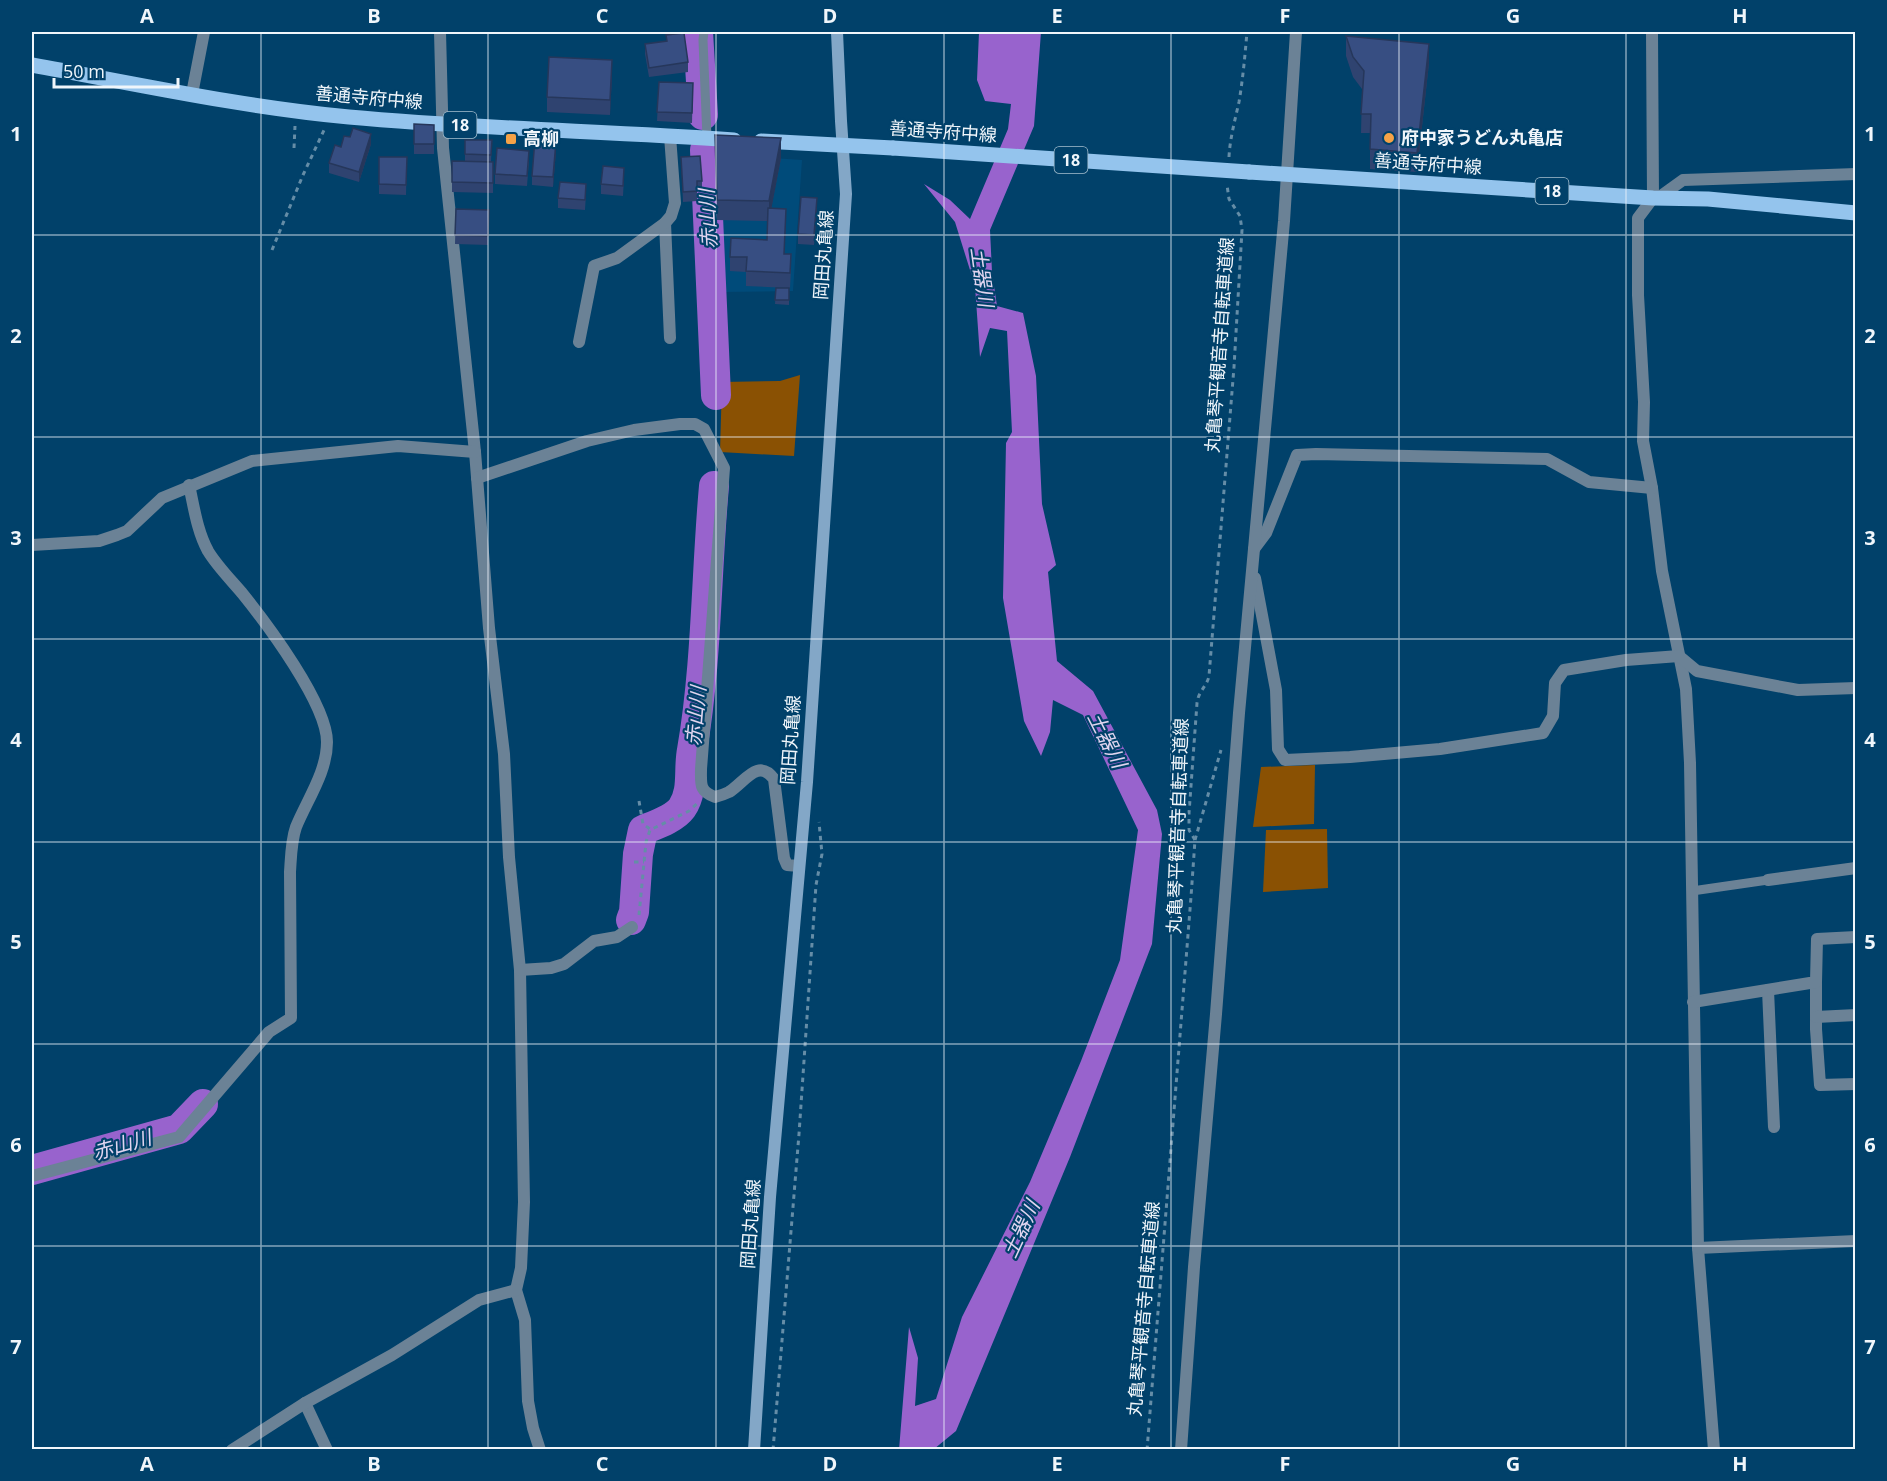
<svg xmlns="http://www.w3.org/2000/svg" width="1887" height="1481" font-family="'Open Sans','Noto Sans JP',sans-serif">
<rect width="100%" height="100%" fill="#01416a"/>
<path fill="#004b7a" d="M 715,154 L 802,160 L 793,291 L 720,292 Z"/>
<g fill="#8a5103">
<path d="M 800,375 L 794,456 L 720,452 L 722,382 L 780,381 Z"/>
<path d="M 1315,765 L 1314,824 L 1253,827 L 1261,767 Z"/>
<path d="M 1327,829 L 1328,888 L 1263,892 L 1266,830 Z"/>
</g>
<path fill="#9863cd" d="M 979,32 L 1041,32 L 1034,126 L 990,230 L 992,272 L 997,306 L 1023,313 L 1036,376 L 1042,504 L 1056,565 L 1048,572 L 1057,661 L 1093,691 L 1157,810 L 1162,834 L 1152,944 L 1070,1157 L 956,1431 L 934,1449 L 899,1450 L 909,1327 L 918,1358 L 915,1406 L 936,1399 L 962,1317 L 1030,1182 L 1081,1061 L 1120,960 L 1138,830 L 1083,715 L 1053,700 L 1050,732 L 1041,756 L 1024,721 L 1003,598 L 1006,443 L 1012,432 L 1007,331 L 990,328 L 980,357 L 975,286 L 955,222 L 924,184 L 950,200 L 970,219 L 1008,129 L 1011,104 L 985,101 L 977,80 Z"/>
<g fill="none" stroke-linecap="round" stroke-linejoin="round">
<g stroke="#9863cd" stroke-width="30">
<path d="M 698,32 L 703,115"/>
<path d="M 705,150 L 716,395"/>
<path d="M 631,920 L 634,912 L 638,854 L 643,830 C 655,825 674,819 682,808 C 694,790 688,770 692,750 C 707,663 706,574 714,486"/>
<path d="M 32,1170 L 179,1129 L 203,1104"/>
</g>
<g stroke="#658da7" stroke-width="3" stroke-dasharray="4.5 4.5" stroke-linecap="butt">
<path d="M 294,148 L 295,126"/>
<path d="M 1229,157 C 1230,138 1235,120 1239,102 C 1243,78 1245,55 1247,32"/>
<path d="M 272,250 L 303,175 L 325,128"/>
<path d="M 639,801 L 643,824 L 650,829"/>
<path d="M 1195,840 L 1221,750"/>
<path d="M 634,862 L 644,862"/>
<path d="M 639,915 L 646,842 L 650,830 L 689,811 L 699,802"/>
<path d="M 773,1450 L 799,1134 L 816,885 L 822,854 L 819,822"/>
<path d="M 1147,1450 L 1191,897 L 1195,840 L 1189,830 L 1189,813 L 1197,703 C 1198,692 1207,686 1209,676 L 1234,367 L 1242,230 L 1240,216 L 1229,199 L 1227,185"/>
</g>
<g stroke="#6b8296" stroke-width="9">
<path d="M 704,32 L 703,40 L 707,138"/>
<path d="M 1692,891 L 1768,880"/>
</g>
<g stroke="#6b8296" stroke-width="12">
<path d="M 440,32 L 443,148 L 475,452 L 489,628 L 504,754 L 509,857 L 520,970 L 524,1202 L 521,1268 L 516,1290 L 525,1320 L 528,1401 L 533,1428 L 540,1450"/>
<path d="M 1652,32 L 1653,198 L 1638,218 L 1638,295 L 1644,402 L 1643,441 L 1652,488 L 1662,571 L 1686,689 L 1690,763 L 1698,1248 L 1714,1450"/>
<path d="M 192,94 L 204,32"/>
<path d="M 1658,198 L 1683,180 L 1856,174"/>
<path d="M 665,223 L 670,338"/>
<path d="M 579,342 L 594,266 L 617,258 L 665,223 L 671,216 L 675,203 L 670,136"/>
<path d="M 477,478 L 587,441 L 634,430 L 680,424 L 695,424 L 704,429 L 724,468 L 701,769 C 701,784 699,791 715,797 C 719,796 725,794 729,792 C 744,783 758,757 774,779 L 784,858 L 787,865 L 799,866"/>
<path d="M 32,545 L 99,541 L 117,535 L 127,531 L 162,498 L 252,461 L 398,446 L 475,452"/>
<path d="M 1254,549 L 1266,533 L 1297,455 L 1316,454 L 1547,459 L 1589,482 L 1652,488"/>
<path d="M 1255,578 L 1276,690 L 1278,749 L 1285,760 L 1350,757 L 1440,749 L 1543,733 L 1553,716 L 1555,683 L 1564,670 L 1626,660 L 1679,656 L 1697,671 L 1798,690 L 1856,688"/>
<path d="M 1768,880 L 1856,868"/>
<path d="M 520,970 L 551,968 L 564,964 L 594,941 L 617,937 L 632,927"/>
<path d="M 1816,982 L 1816,1029 L 1820,1085 L 1856,1084"/>
<path d="M 1768,990 L 1774,1127"/>
<path d="M 1693,1002 L 1816,982 L 1817,939 L 1856,937"/>
<path d="M 1816,1017 L 1856,1015"/>
<path d="M 32,1176 L 179,1137 L 269,1032 L 291,1018 L 290,872 C 291,858 291,841 296,827 C 307,800 327,772 327,742 C 327,704 267,624 242,593 C 231,580 217,566 208,551 C 197,531 194,507 189,485"/>
<path d="M 1698,1248 L 1856,1241"/>
<path d="M 305,1403 L 327,1450"/>
<path d="M 232,1450 L 305,1403 L 392,1355 L 479,1300 L 516,1290"/>
<path d="M 1181,1450 L 1194,1267 L 1216,1014 L 1239,713 L 1284,221 L 1296,32"/>
</g>
<path stroke="#83a7c7" stroke-width="12" d="M 754,1450 L 770,1197 L 807,782 L 846,194 L 841,121 L 837,32"/>
<g stroke="#94c4ed" stroke-width="15">
<path d="M 32,65 C 137,84 242,107 349,117 C 477,129 606,131 734,140"/>
<path d="M 761,141 L 893,148"/>
<path d="M 1249,172 L 1653,198 L 1708,199 L 1856,213"/>
</g>
<path stroke="#94c4ed" stroke-width="15" d="M 893,148 L 1249,172"/>
</g>
<g fill="#2f4370">
<path d="M 666,35 L 688,62 L 688,72 L 649,77 L 645,54 L 645,44 L 666,41 Z"/>
<path d="M 1346,36 L 1429,63 L 1417,172 L 1370,169 L 1370,133 L 1361,133 L 1362,89 L 1353,77 L 1346,56 Z"/>
<path d="M 612,75 L 610,115 L 547,112 L 547,97 Z"/>
<path d="M 659,82 L 693,83 L 692,123 L 657,121 Z"/>
<path d="M 414,124 L 434,125 L 434,154 L 414,154 Z"/>
<path d="M 715,135 L 781,158 L 771,209 L 786,224 L 784,254 L 791,269 L 790,288 L 746,286 L 746,272 L 730,271 L 730,257 L 767,240 L 768,221 L 717,220 Z"/>
<path d="M 350,137 L 371,144 L 359,182 L 329,173 L 329,163 L 341,147 Z"/>
<path d="M 465,140 L 492,140 L 491,162 L 493,162 L 493,193 L 452,192 L 452,161 L 465,161 Z"/>
<path d="M 556,151 L 553,187 L 532,185 L 532,176 Z"/>
<path d="M 379,157 L 407,157 L 406,195 L 379,194 Z"/>
<path d="M 681,157 L 702,181 L 702,190 L 697,191 L 697,201 L 683,202 Z"/>
<path d="M 529,161 L 527,186 L 495,184 L 495,174 Z"/>
<path d="M 624,178 L 623,196 L 601,194 L 601,184 Z"/>
<path d="M 586,194 L 585,210 L 558,208 L 558,198 Z"/>
<path d="M 817,208 L 814,245 L 798,244 L 798,234 Z"/>
<path d="M 456,209 L 489,210 L 488,245 L 455,244 Z"/>
<path d="M 776,288 L 789,288 L 789,305 L 775,304 Z"/>
</g>
<g fill="#26375b">
<path d="M 1429,44 L 1429,63 L 1417,172 L 1417,153 Z"/>
<path d="M 612,60 L 612,75 L 610,115 L 610,100 Z"/>
<path d="M 371,134 L 371,144 L 359,182 L 359,172 Z"/>
<path d="M 781,138 L 781,158 L 769,221 L 769,201 Z"/>
<path d="M 556,141 L 556,151 L 553,187 L 553,177 Z"/>
<path d="M 817,198 L 817,208 L 814,245 L 814,235 Z"/>
</g>
<g fill="#374e82" stroke="#26375b" stroke-width="1.5">
<path d="M 684,33 L 688,62 L 649,68 L 645,44 L 667,41 L 666,35 Z"/>
<path d="M 1346,36 L 1429,44 L 1417,153 L 1370,149 L 1371,114 L 1361,114 L 1364,71 L 1353,57 Z"/>
<path d="M 549,57 L 612,60 L 610,100 L 547,97 Z"/>
<path d="M 659,82 L 693,83 L 692,113 L 657,112 Z"/>
<path d="M 414,124 L 434,125 L 434,144 L 414,144 Z"/>
<path d="M 353,128 L 371,134 L 359,172 L 329,163 L 335,145 L 341,147 L 344,136 L 350,137 Z"/>
<path d="M 715,135 L 781,138 L 769,201 L 717,200 Z"/>
<path d="M 535,139 L 556,141 L 553,177 L 532,176 Z"/>
<path d="M 465,140 L 492,140 L 491,155 L 465,154 Z"/>
<path d="M 497,148 L 529,151 L 527,176 L 495,174 Z"/>
<path d="M 700,156 L 702,181 L 697,181 L 697,191 L 683,192 L 681,157 Z"/>
<path d="M 379,157 L 407,157 L 406,185 L 379,184 Z"/>
<path d="M 452,161 L 493,162 L 493,183 L 452,182 Z"/>
<path d="M 603,166 L 624,168 L 623,186 L 601,184 Z"/>
<path d="M 560,182 L 586,184 L 585,200 L 558,198 Z"/>
<path d="M 801,197 L 817,198 L 814,235 L 798,234 Z"/>
<path d="M 768,208 L 786,209 L 784,254 L 791,254 L 790,273 L 746,271 L 747,257 L 730,257 L 731,238 L 767,240 Z"/>
<path d="M 456,209 L 489,210 L 488,236 L 455,235 Z"/>
<path d="M 776,288 L 789,288 L 789,300 L 775,300 Z"/>
</g>
<path fill="none" stroke="#f0f6fb" stroke-width="1.5" stroke-opacity="0.55" d="M 261,32 L 261,1450M 488,32 L 488,1450M 716,32 L 716,1450M 944,32 L 944,1450M 1171,32 L 1171,1450M 1399,32 L 1399,1450M 1626,32 L 1626,1450M 32,235 L 1856,235M 32,437 L 1856,437M 32,639 L 1856,639M 32,842 L 1856,842M 32,1044 L 1856,1044M 32,1246 L 1856,1246"/>
<g fill="#f6a247" stroke="#01416a" stroke-width="2">
<circle cx="1389" cy="138" r="6"/>
<rect x="505" y="133" width="12" height="12" rx="3"/>
</g>
<g text-anchor="middle" stroke-width="4.5" stroke-linejoin="round" paint-order="stroke">
<g fill="#01416a" stroke="#a8c0d0" stroke-width="1.5">
<rect x="443.5" y="112" width="33" height="26" rx="4.5"/>
<rect x="1054.5" y="147" width="33" height="26" rx="4.5"/>
<rect x="1535.5" y="178" width="33" height="26" rx="4.5"/>
</g>
<g font-size="16" font-weight="bold" fill="#f0f6fb">
<text x="460" y="131">18</text>
<text x="1071" y="166">18</text>
<text x="1552" y="197">18</text>
</g>
<g font-size="18" fill="#f0f6fb" stroke="#01416a">
<text transform="translate(369 98) rotate(5)" y="6">善通寺府中線</text>
<text transform="translate(943 132) rotate(4)" y="6">善通寺府中線</text>
<text transform="translate(1428 164) rotate(4)" y="6">善通寺府中線</text>
<text transform="translate(824 255) rotate(-86)" y="6">岡田丸亀線</text>
<text transform="translate(1220 345) rotate(-86)" y="6">丸亀琴平観音寺自転車道線</text>
<text transform="translate(791 740) rotate(-86)" y="6">岡田丸亀線</text>
<text transform="translate(1178 826) rotate(-88)" y="6">丸亀琴平観音寺自転車道線</text>
<text transform="translate(751 1224) rotate(-86)" y="6">岡田丸亀線</text>
<text transform="translate(1144 1309) rotate(-85)" y="6">丸亀琴平観音寺自転車道線</text>
</g>
<g font-size="18" font-weight="bold" fill="#f0f6fb" stroke="#01416a" text-anchor="start">
<text x="1401" y="144">府中家うどん丸亀店</text>
<text x="523" y="145">高柳</text>
</g>
<g font-size="20" font-style="italic" fill="#e1d5f0" stroke="#01416a">
<text transform="translate(708 219) rotate(-93)" y="7">赤山川</text>
<text transform="translate(982 277) rotate(82)" y="7">土器川</text>
<text transform="translate(696 716) rotate(-85)" y="7">赤山川</text>
<text transform="translate(1107 740) rotate(63)" y="7">土器川</text>
<text transform="translate(122 1145) rotate(-16)" y="7">赤山川</text>
<text transform="translate(1021 1229) rotate(-65)" y="7">土器川</text>
</g>
</g>
<rect width="1887" height="1481" fill="none" stroke="#01416a" stroke-width="66"/>
<path d="M54 78v9h124v-9" fill="none" stroke="#f0f6fb" stroke-width="3"/>
<text x="63" y="78" font-size="18" fill="#f0f6fb" stroke="#01416a" stroke-width="4.5" paint-order="stroke">50 m</text>
<rect x="33" y="33" width="1821" height="1415" fill="none" stroke="#f0f6fb" stroke-width="2"/>
<g font-size="20" text-anchor="middle" font-weight="bold" fill="#f0f6fb">
<text x="147" y="23">A</text>
<text x="374" y="23">B</text>
<text x="602" y="23">C</text>
<text x="830" y="23">D</text>
<text x="1057" y="23">E</text>
<text x="1285" y="23">F</text>
<text x="1513" y="23">G</text>
<text x="1740" y="23">H</text>
<text x="16" y="141">1</text>
<text x="1870" y="141">1</text>
<text x="16" y="343">2</text>
<text x="1870" y="343">2</text>
<text x="16" y="545">3</text>
<text x="1870" y="545">3</text>
<text x="16" y="747">4</text>
<text x="1870" y="747">4</text>
<text x="16" y="949">5</text>
<text x="1870" y="949">5</text>
<text x="16" y="1152">6</text>
<text x="1870" y="1152">6</text>
<text x="16" y="1354">7</text>
<text x="1870" y="1354">7</text>
<text x="147" y="1471">A</text>
<text x="374" y="1471">B</text>
<text x="602" y="1471">C</text>
<text x="830" y="1471">D</text>
<text x="1057" y="1471">E</text>
<text x="1285" y="1471">F</text>
<text x="1513" y="1471">G</text>
<text x="1740" y="1471">H</text>
</g>
</svg>
